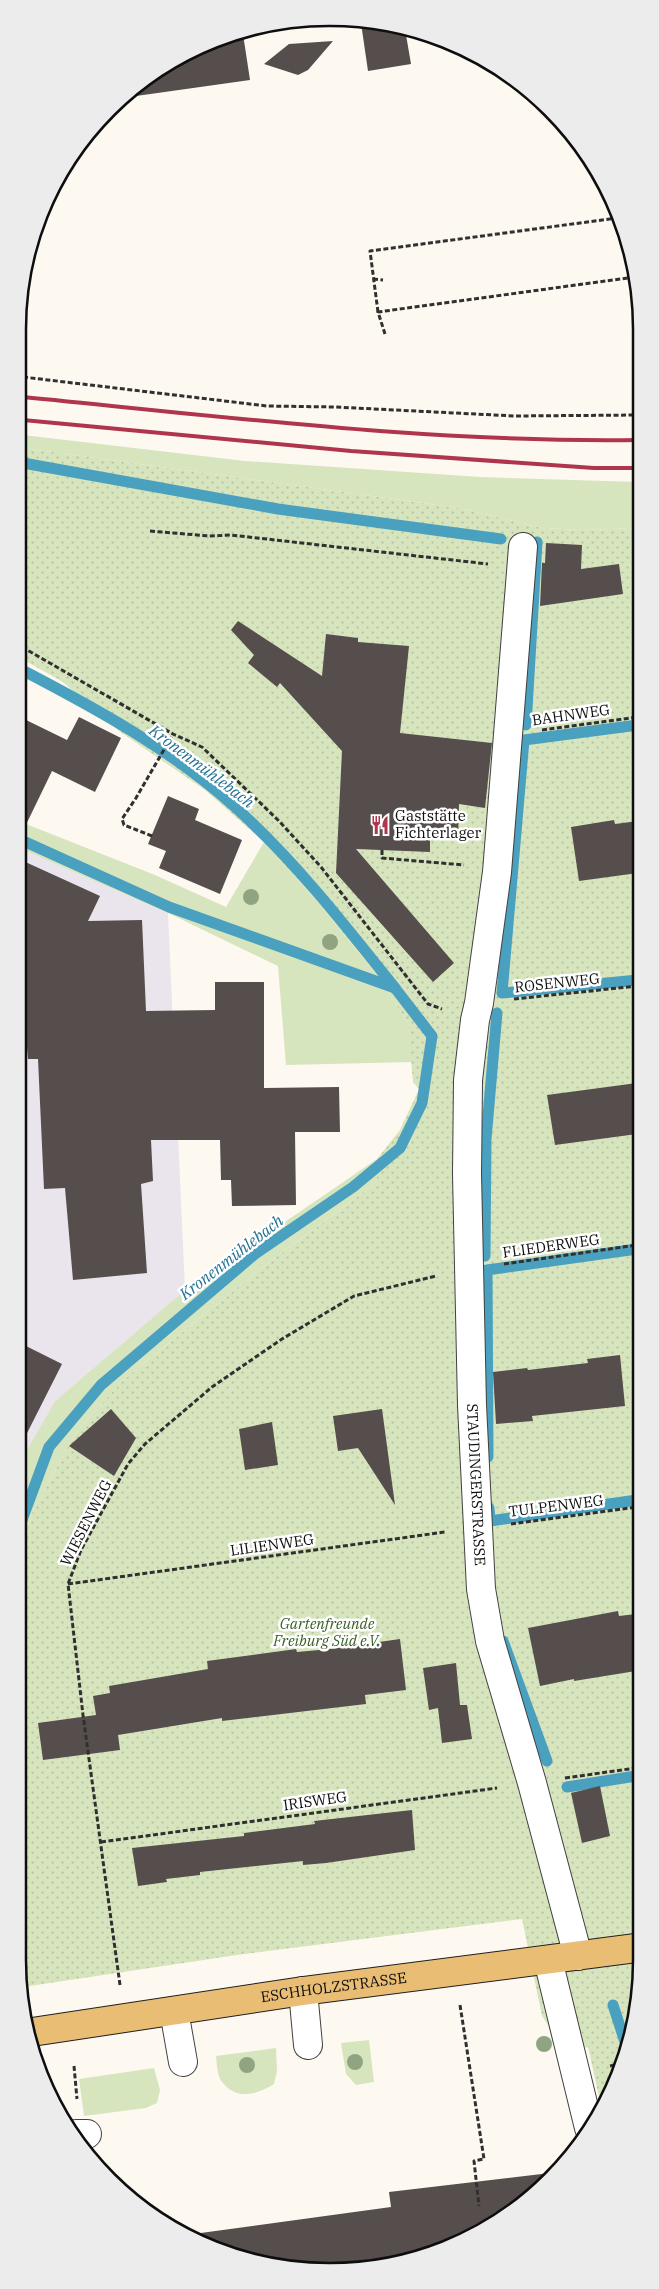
<svg xmlns="http://www.w3.org/2000/svg" width="659" height="2289" font-family="'IBM Plex Serif',serif">
<defs>
<pattern id="park-dots" width="8" height="8" patternUnits="userSpaceOnUse" patternTransform="scale(1.25)"><rect width="8" height="8" fill="#d7e5be"/><path d="M2 2h.1M6 6h.1" fill="none" stroke="#b7c3a2" stroke-width="1.8" stroke-linecap="round"/></pattern>
</defs>
<rect width="100%" height="100%" fill="#fdf9f1"/>
<path fill="#eae4ec" d="M 21,849 L 168,913 L 185,1290 L 55,1401 L 19,1464 Z"/>
<g fill="#d7e5be">
<path d="M 23,435 L 245,461 L 480,477 L 638,482 L 638,528 L 582,530 L 542,528 L 459,508 L 23,448 Z"/>
<path d="M 21,822 L 155,875 L 226,907 L 264,842 L 317,901 L 373,970 L 408,1023 L 413,1062 L 286,1065 L 278,966 L 168,913 L 21,849 Z"/>
<path d="M 377,1159 L 377,1182 L 259,1270 L 122,1381 L 75,1434 L 31,1515 L 19,1557 L 19,1464 L 55,1401 L 185,1290 Z"/>
<path d="M 369,2040 L 374,2082 L 356,2085 L 346,2074 L 341,2043 Z"/>
<path d="M 276,2048 L 277,2071 L 274,2084 C 258,2094 237,2101 223,2083 C 217,2077 217,2064 216,2056 Z"/>
<path d="M 154,2068 L 160,2090 L 157,2103 L 146,2108 L 84,2116 L 79,2079 Z"/>
</g>
<path fill="url(#park-dots)" d="M 23,448 L 459,508 L 542,528 L 582,530 L 638,528 L 636,2020 L 602,2110 L 588,2047 L 556,2053 L 548,2025 L 542,2016 L 522,1919 L 237,1955 L 23,1987 L 18,1959 L 19,1557 L 31,1515 L 75,1434 L 122,1381 L 259,1270 L 377,1182 L 377,1159 L 400,1130 L 419,1089 L 413,1082 L 408,1023 L 373,970 L 317,901 L 264,842 L 205,790 L 119,731 L 63,682 L 22,659 Z"/>
<g fill="none" stroke-linecap="round" stroke-linejoin="round">
<g stroke="#4aa0bf" stroke-width="11">
<path d="M 23,463 L 278,509 L 501,539"/>
<path d="M 22,670 C 97,709 172,750 235,807 C 295,861 345,925 395,988"/>
<path d="M 526,725 L 537,542"/>
<path d="M 638,980 L 502,993 L 524,740 L 638,725"/>
<path d="M 485,1256 L 486,1139 L 497,1013"/>
<path d="M 488,1457 L 487,1270 L 637,1249"/>
<path d="M 489,1508 L 490,1521 L 637,1500"/>
<path d="M 19,1528 L 49,1447 L 101,1385 L 255,1254 L 353,1187 L 400,1148 L 422,1103 L 432,1036 L 395,988 L 169,907 L 21,840"/>
<path d="M 503,1641 L 547,1761"/>
<path d="M 567,1787 L 636,1776"/>
<path d="M 613,2005 L 626,2045"/>
</g>
</g>
<g fill="#564e4c">
<path d="M 361,23 L 390,23 L 405,29 L 411,64 L 368,71 Z"/>
<path d="M 243,34 L 250,80 L 129,97 L 156,70 Z"/>
<path d="M 333,41 L 308,70 L 298,75 L 264,64 L 289,44 Z"/>
<path d="M 546,543 L 582,545 L 581,569 L 619,564 L 623,594 L 540,606 L 542,563 L 545,563 Z"/>
<path d="M 238,621 L 322,676 L 326,634 L 358,638 L 358,642 L 409,646 L 400,733 L 492,743 L 485,808 L 459,804 L 458,840 L 430,839 L 430,852 L 356,849 L 454,963 L 433,982 L 336,873 L 342,751 L 280,683 L 277,687 L 248,663 L 254,655 L 231,630 Z"/>
<path d="M 79,717 L 121,738 L 95,792 L 52,771 L 21,835 L 22,718 L 67,740 Z"/>
<path d="M 168,796 L 199,809 L 195,820 L 242,840 L 220,894 L 159,868 L 166,851 L 148,844 Z"/>
<path d="M 614,820 L 615,824 L 638,821 L 638,873 L 579,881 L 571,827 Z"/>
<path d="M 21,860 L 100,896 L 88,921 L 142,920 L 146,1011 L 215,1010 L 215,982 L 264,982 L 264,1088 L 339,1087 L 340,1132 L 295,1132 L 296,1205 L 232,1206 L 231,1180 L 221,1180 L 220,1140 L 151,1140 L 153,1181 L 141,1184 L 147,1273 L 73,1280 L 65,1188 L 44,1189 L 38,1059 L 28,1059 L 21,977 Z"/>
<path d="M 637,1083 L 637,1134 L 555,1145 L 547,1095 Z"/>
<path d="M 20,1343 L 62,1364 L 19,1449 Z"/>
<path d="M 620,1355 L 625,1406 L 532,1416 L 533,1421 L 496,1424 L 493,1372 L 527,1368 L 528,1370 L 588,1363 L 587,1359 Z"/>
<path d="M 111,1409 L 136,1438 L 114,1476 L 69,1446 Z"/>
<path d="M 382,1409 L 395,1505 L 358,1448 L 338,1451 L 333,1416 Z"/>
<path d="M 272,1422 L 278,1465 L 245,1470 L 239,1429 Z"/>
<path d="M 618,1611 L 619,1616 L 636,1614 L 636,1671 L 574,1681 L 574,1679 L 540,1686 L 528,1628 Z"/>
<path d="M 400,1639 L 406,1690 L 365,1695 L 366,1704 L 222,1721 L 222,1718 L 118,1735 L 120,1750 L 43,1760 L 38,1723 L 96,1715 L 93,1696 L 110,1693 L 109,1686 L 208,1669 L 207,1661 L 296,1649 L 297,1652 L 330,1649 Z"/>
<path d="M 456,1663 L 460,1705 L 467,1705 L 472,1739 L 442,1743 L 438,1708 L 429,1710 L 423,1668 Z"/>
<path d="M 600,1786 L 610,1836 L 582,1843 L 571,1793 Z"/>
<path d="M 412,1810 L 415,1850 L 326,1863 L 303,1865 L 303,1861 L 200,1872 L 200,1875 L 166,1879 L 167,1882 L 138,1886 L 132,1848 L 244,1836 L 244,1833 L 315,1824 L 314,1821 Z"/>
<path d="M 550,2173 L 520,2207 L 430,2255 L 309,2271 L 192,2239 L 186,2235 L 391,2207 L 389,2192 Z"/>
</g>
<g fill="none" stroke-linecap="round" stroke-linejoin="round">
<g stroke="#414141" stroke-width="30">
<g id="minor">
<path id="s1" d="M 523,547 L 497,872 L 479,1003 L 475,1020 L 468,1080 L 467,1174 L 472,1405 L 481,1589 L 490,1641 L 532,1783 L 578,1956"/>
<path d="M 548,1960 L 589,2128"/>
<path d="M 303,1991 L 308,2045"/>
<path d="M 174,2011 L 183,2062"/>
<path d="M 76,2134 L 87,2134"/>
</g>
</g>
<g stroke="#1f1f1f" stroke-width="30">
<g id="major">
<path id="s2" d="M 32,2032 L 303,1991 L 636,1948"/>
</g>
</g>
<g stroke="#303030" stroke-width="3" stroke-dasharray="5 2.5" stroke-linecap="butt">
<path d="M 373,279 L 383,280"/>
<path d="M 378,312 L 370,251 L 617,218"/>
<path d="M 385,334 L 378,312 L 635,277"/>
<path d="M 23,377 L 267,406 L 335,407 L 514,416 L 639,415"/>
<path d="M 150,531 L 209,536 L 231,535 L 488,564"/>
<path d="M 22,647 L 173,734 L 202,747 L 279,821 L 321,867 L 428,1004 L 442,1009"/>
<path d="M 542,730 L 638,717"/>
<path d="M 152,836 L 124,825 L 122,819 L 136,798 L 173,734"/>
<path d="M 382,850 L 382,858 L 464,865"/>
<path d="M 514,999 L 638,986"/>
<path d="M 504,1264 L 637,1245"/>
<path d="M 511,1524 L 637,1507"/>
<path d="M 68,1584 L 445,1532"/>
<path d="M 565,1778 L 636,1768"/>
<path d="M 101,1842 L 497,1788"/>
<path d="M 120,1985 L 83,1715 L 68,1584 L 81,1550 L 128,1464 L 145,1444 L 212,1387 L 282,1339 L 354,1296 L 436,1276"/>
<path d="M 460,2005 L 484,2159 L 474,2161 L 479,2206"/>
<path d="M 74,2066 L 77,2099"/>
<path d="M 610,2066 L 619,2064"/>
</g>
<use href="#minor" stroke="#fff" stroke-width="28"/>
<use href="#major" stroke="#eabd75" stroke-width="28"/>
<g stroke="#af354c" stroke-width="4">
<path d="M 23,397 C 228,417 432,443 639,440"/>
<path d="M 23,420 L 351,451 L 594,468 L 639,468"/>
</g>
</g>
<g fill="#91a481">
<circle cx="251" cy="897" r="8"/>
<circle cx="330" cy="942" r="8"/>
<circle cx="544" cy="2044" r="8"/>
<circle cx="355" cy="2062" r="8"/>
<circle cx="247" cy="2065" r="8"/>
</g>
<defs>
<g id="restaurant-bare" transform="scale(1.5)"><path d="M-5-6h1v4h1v-4h1v4h1v-4h1v5L-1.5 .5V6h-2V.5L-5-1ZM5-6V6H3V1.5H1.5Q1.5-4 5-6Z" fill="#af354c" stroke="#fff" stroke-width="2.5" paint-order="stroke"/></g>
</defs>
<g fill-rule="evenodd">
<use href="#restaurant-bare" x="380" y="825"/>
</g>
<g text-anchor="middle" stroke-width="5" stroke-linejoin="round" paint-order="stroke">
<g font-size="15" fill="#0e0e0e" stroke="#fff">
<text transform="translate(571 715) rotate(-8)" y="5">BAHNWEG</text>
<text transform="translate(557 983) rotate(-6)" y="5">ROSENWEG</text>
<text transform="translate(551 1246) rotate(-8)" y="5">FLIEDERWEG</text>
<text dy="5" stroke="none"><textPath href="#s1" startOffset="941">STAUDINGERSTRASSE</textPath></text>
<text transform="translate(556 1506) rotate(-7)" y="5">TULPENWEG</text>
<text transform="translate(86 1523) rotate(-63)" y="5">WIESENWEG</text>
<text transform="translate(272 1545) rotate(-8)" y="5">LILIENWEG</text>
<text transform="translate(315 1801) rotate(-8)" y="5">IRISWEG</text>
<text dy="5" stroke="none"><textPath href="#s2" startOffset="305">ESCHHOLZSTRASSE</textPath></text>
</g>
<g font-size="15" fill="#0e0e0e" stroke="#fff" text-anchor="start">
<text x="395" y="821">Gaststätte<tspan x="395" dy="17">Fichterlager</tspan></text>
</g>
<g font-size="15" font-style="italic" fill="#395f25" stroke="#fff">
<text x="327" y="1629">Gartenfreunde<tspan x="327" dy="17">Freiburg Süd e.V.</tspan></text>
</g>
<g font-size="16" font-style="italic" fill="#247293" stroke="#fff">
<text transform="translate(202 766) rotate(37)" y="6">Kronenmühlebach</text>
<text transform="translate(231 1257) rotate(-38)" y="6">Kronenmühlebach</text>
</g>
</g>
<path d="M0 0H659V2289H0ZM329 26H330A303 303 0 0 1 633 329V1960A303 303 0 0 1 330 2263H329A303 303 0 0 1 26 1960V329A303 303 0 0 1 329 26Z" fill="#ececec" fill-rule="evenodd"/>
<path fill="none" stroke="#0e0e0e" stroke-width="2.5" d="M329 26H330A303 303 0 0 1 633 329V1960A303 303 0 0 1 330 2263H329A303 303 0 0 1 26 1960V329A303 303 0 0 1 329 26Z"/>
</svg>
